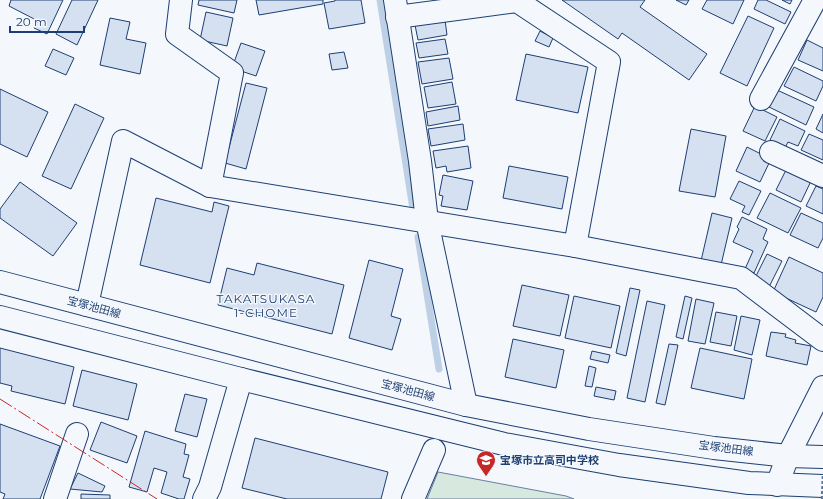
<svg xmlns="http://www.w3.org/2000/svg" width="823" height="499" font-family="Montserrat,'Noto Sans JP',sans-serif">
<rect width="100%" height="100%" fill="#f4f7fb"/>
<path fill="#d7e8df" stroke="#687fa3" d="M 438,472 L 566,496 L 574,499 L 427,499 Z"/>
<g fill="none" stroke-linecap="round" stroke-linejoin="round">
<g stroke="#bed0e5" stroke-width="7">
<path d="M 380,0 L 413,209"/>
<path d="M 418,237 L 439,369"/>
</g>
</g>
<g fill="#d5e0f0" stroke="#1d3f73">
<path d="M 11,0 L 63,0 L 47,34 L 34,28 L 38,21 L 9,6 Z"/>
<path d="M 72,0 L 98,0 L 77,45 L 56,34 Z"/>
<path d="M 199,0 L 237,0 L 234,13 L 198,5 Z"/>
<path d="M 256,0 L 323,0 L 323,4 L 259,15 Z"/>
<path d="M 335,0 L 361,0 L 365,23 L 329,29 L 324,3 L 335,1 Z"/>
<path d="M 562,0 L 645,0 L 640,7 L 707,54 L 689,80 L 622,33 L 618,39 Z"/>
<path d="M 676,0 L 689,0 L 686,5 Z"/>
<path d="M 707,0 L 744,0 L 733,24 L 702,9 Z"/>
<path d="M 758,0 L 766,0 L 791,12 L 785,24 L 754,9 Z"/>
<path d="M 782,0 L 792,0 L 790,4 Z"/>
<path d="M 206,12 L 233,18 L 227,46 L 200,40 Z"/>
<path d="M 748,16 L 774,28 L 747,86 L 720,73 Z"/>
<path d="M 110,18 L 130,22 L 126,39 L 146,43 L 140,74 L 100,65 Z"/>
<path d="M 445,20 L 447,35 L 418,40 L 415,25 Z"/>
<path d="M 540,31 L 553,38 L 549,47 L 535,41 Z"/>
<path d="M 445,39 L 448,54 L 419,58 L 416,43 Z"/>
<path d="M 807,40 L 823,48 L 823,71 L 798,60 Z"/>
<path d="M 241,43 L 265,51 L 256,76 L 232,68 Z"/>
<path d="M 53,49 L 74,58 L 66,75 L 45,66 Z"/>
<path d="M 344,52 L 348,68 L 332,70 L 329,54 Z"/>
<path d="M 526,54 L 588,67 L 578,113 L 516,100 Z"/>
<path d="M 449,58 L 453,79 L 422,84 L 418,62 Z"/>
<path d="M 794,67 L 823,81 L 823,86 L 816,101 L 784,86 Z"/>
<path d="M 452,82 L 456,104 L 428,108 L 424,87 Z"/>
<path d="M 246,83 L 267,88 L 246,169 L 225,163 Z"/>
<path d="M 0,89 L 48,112 L 27,157 L 0,144 Z"/>
<path d="M 777,90 L 814,107 L 806,125 L 769,107 Z"/>
<path d="M 75,104 L 104,118 L 71,189 L 42,176 Z"/>
<path d="M 458,106 L 460,120 L 428,126 L 426,112 Z"/>
<path d="M 755,106 L 777,117 L 765,141 L 743,131 Z"/>
<path d="M 823,114 L 823,133 L 816,129 Z"/>
<path d="M 780,119 L 805,131 L 798,146 L 788,142 L 785,148 L 770,140 Z"/>
<path d="M 463,124 L 465,140 L 431,146 L 428,129 Z"/>
<path d="M 691,129 L 726,136 L 715,197 L 679,191 Z"/>
<path d="M 809,134 L 823,140 L 823,160 L 801,150 Z"/>
<path d="M 468,146 L 471,168 L 447,172 L 446,166 L 436,168 L 433,151 Z"/>
<path d="M 747,147 L 771,159 L 760,182 L 736,171 Z"/>
<path d="M 509,166 L 568,177 L 562,209 L 503,198 Z"/>
<path d="M 787,168 L 812,179 L 801,202 L 776,190 Z"/>
<path d="M 443,175 L 473,181 L 467,210 L 441,206 L 443,196 L 439,195 Z"/>
<path d="M 739,181 L 761,191 L 749,215 L 742,212 L 745,206 L 730,199 Z"/>
<path d="M 20,182 L 77,223 L 53,256 L 0,218 L 0,209 Z"/>
<path d="M 816,186 L 823,189 L 823,214 L 806,206 Z"/>
<path d="M 770,193 L 801,208 L 788,233 L 757,218 Z"/>
<path d="M 156,198 L 212,212 L 214,202 L 229,206 L 210,283 L 140,265 Z"/>
<path d="M 712,213 L 732,218 L 721,265 L 701,261 Z"/>
<path d="M 801,213 L 823,223 L 823,238 L 818,248 L 790,235 Z"/>
<path d="M 742,217 L 767,229 L 763,239 L 768,242 L 754,273 L 745,269 L 753,251 L 733,242 L 739,229 L 737,227 Z"/>
<path d="M 767,254 L 782,261 L 769,287 L 754,280 Z"/>
<path d="M 789,257 L 823,273 L 823,297 L 816,312 L 773,292 Z"/>
<path d="M 369,260 L 403,269 L 391,316 L 401,319 L 392,350 L 349,338 Z"/>
<path d="M 257,263 L 344,285 L 332,334 L 218,305 L 227,268 L 254,275 Z"/>
<path d="M 522,285 L 569,295 L 560,336 L 513,326 Z"/>
<path d="M 630,288 L 640,290 L 626,356 L 616,353 Z"/>
<path d="M 574,296 L 620,306 L 611,348 L 565,338 Z"/>
<path d="M 685,296 L 692,298 L 683,339 L 676,337 Z"/>
<path d="M 696,299 L 714,303 L 705,344 L 688,341 Z"/>
<path d="M 647,301 L 665,305 L 645,402 L 627,398 Z"/>
<path d="M 716,312 L 737,316 L 731,346 L 710,342 Z"/>
<path d="M 741,316 L 760,320 L 752,355 L 734,350 Z"/>
<path d="M 771,332 L 786,334 L 785,337 L 796,340 L 795,343 L 811,346 L 807,365 L 766,356 Z"/>
<path d="M 513,339 L 564,350 L 556,388 L 505,377 Z"/>
<path d="M 669,344 L 678,345 L 665,405 L 656,403 Z"/>
<path d="M 0,348 L 74,367 L 65,404 L 11,391 L 12,386 L 0,383 Z"/>
<path d="M 700,348 L 752,359 L 744,399 L 691,388 Z"/>
<path d="M 592,351 L 610,355 L 608,363 L 590,359 Z"/>
<path d="M 589,366 L 596,368 L 592,387 L 585,386 Z"/>
<path d="M 82,370 L 137,384 L 128,420 L 73,406 Z"/>
<path d="M 596,387 L 616,391 L 614,400 L 594,396 Z"/>
<path d="M 185,394 L 207,399 L 197,437 L 175,431 Z"/>
<path d="M 101,422 L 137,436 L 127,463 L 90,450 Z"/>
<path d="M 0,424 L 60,446 L 40,499 L 3,499 L 5,494 L 0,492 Z"/>
<path d="M 145,431 L 186,444 L 184,454 L 189,455 L 183,477 L 190,479 L 184,499 L 179,499 L 161,493 L 167,472 L 154,468 L 147,492 L 129,487 Z"/>
<path d="M 255,438 L 388,472 L 381,499 L 287,499 L 242,488 Z"/>
<path d="M 78,473 L 105,486 L 102,492 L 70,489 Z"/>
<path d="M 81,494 L 110,495 L 110,499 L 81,499 Z"/>
</g>
<g fill="none" stroke-linecap="round" stroke-linejoin="round">
<g stroke="#1d3f73" stroke-width="24">
<g id="street">
<path d="M 181,0 L 177,34 L 232,73 L 210,186"/>
<path d="M 395,0 L 420,161 L 427,221 L 466,405"/>
<path d="M 397,17 L 517,1 L 609,62 L 575,246"/>
<path d="M 761,99 L 815,0"/>
<path d="M 771,152 L 823,176"/>
<path d="M 87,305 L 123,141 L 210,186 L 575,246 L 741,278 L 823,340"/>
<path d="M 777,485 L 788,456 L 823,387"/>
<path d="M 55,499 L 77,434"/>
<path d="M 204,499 L 210,487 L 241,379"/>
<path d="M 413,499 L 434,450"/>
</g>
</g>
<g stroke="#1d3f73" stroke-width="24">
<g id="secondary">
<path d="M 0,282 L 466,405 L 589,429 L 714,448 L 788,456 L 823,457"/>
<path d="M 0,317 L 241,379 L 504,444 L 619,465 L 749,483 L 823,486"/>
</g>
</g>
<use href="#street" stroke="#f4f7fb" stroke-width="22"/>
<use href="#secondary" stroke="#f4f7fb" stroke-width="22"/>
<path stroke="#5e769c" stroke-width="2.5" stroke-dasharray="3 2" stroke-linecap="butt" d="M 822,499 L 823,475"/>
<path stroke="#c62828" stroke-width="1" stroke-dasharray="14 3 2 3" stroke-linecap="butt" d="M 0,399 L 157,499"/>
</g>
<defs>
<g id="school-pin" transform="scale(1)"><path d="M0 17L-7.5 6A9.5 9.5 0 1 1 7.5 6Z" fill="#c62828" stroke="#f4f7fb"/><path d="M0-5L7-2L0 1L-7-2ZM-4 1L0 2.5L4 1V4Q0 6-4 4Z" fill="#fff"/></g>
</defs>
<g fill-rule="evenodd">
<use href="#school-pin" x="486" y="460"/>
</g>
<g text-anchor="middle" stroke-width="3" stroke-linejoin="round" paint-order="stroke">
<g font-size="11" fill="#1d3f73" stroke="#f4f7fb">
<text transform="translate(94 307) rotate(15)" y="4">宝塚池田線</text>
<text transform="translate(408 390) rotate(15)" y="4">宝塚池田線</text>
<text transform="translate(726 448) rotate(7)" y="4">宝塚池田線</text>
</g>
<g font-size="11" font-weight="bold" fill="#1d3f73" stroke="#f4f7fb" text-anchor="start">
<text x="500" y="464">宝塚市立高司中学校</text>
</g>
<g font-size="12" letter-spacing="1" fill="#1d3f73" stroke="#f4f7fb">
<text x="266" y="303">TAKATSUKASA<tspan x="266" dy="14">1-CHOME</tspan></text>
</g>
</g>
<path d="M10 26v6h74v-6" fill="none" stroke="#1d3f73" stroke-width="2"/>
<text x="16" y="26" font-size="12" fill="#1d3f73" stroke="#f4f7fb" stroke-width="3" paint-order="stroke">20 m</text>
</svg>
